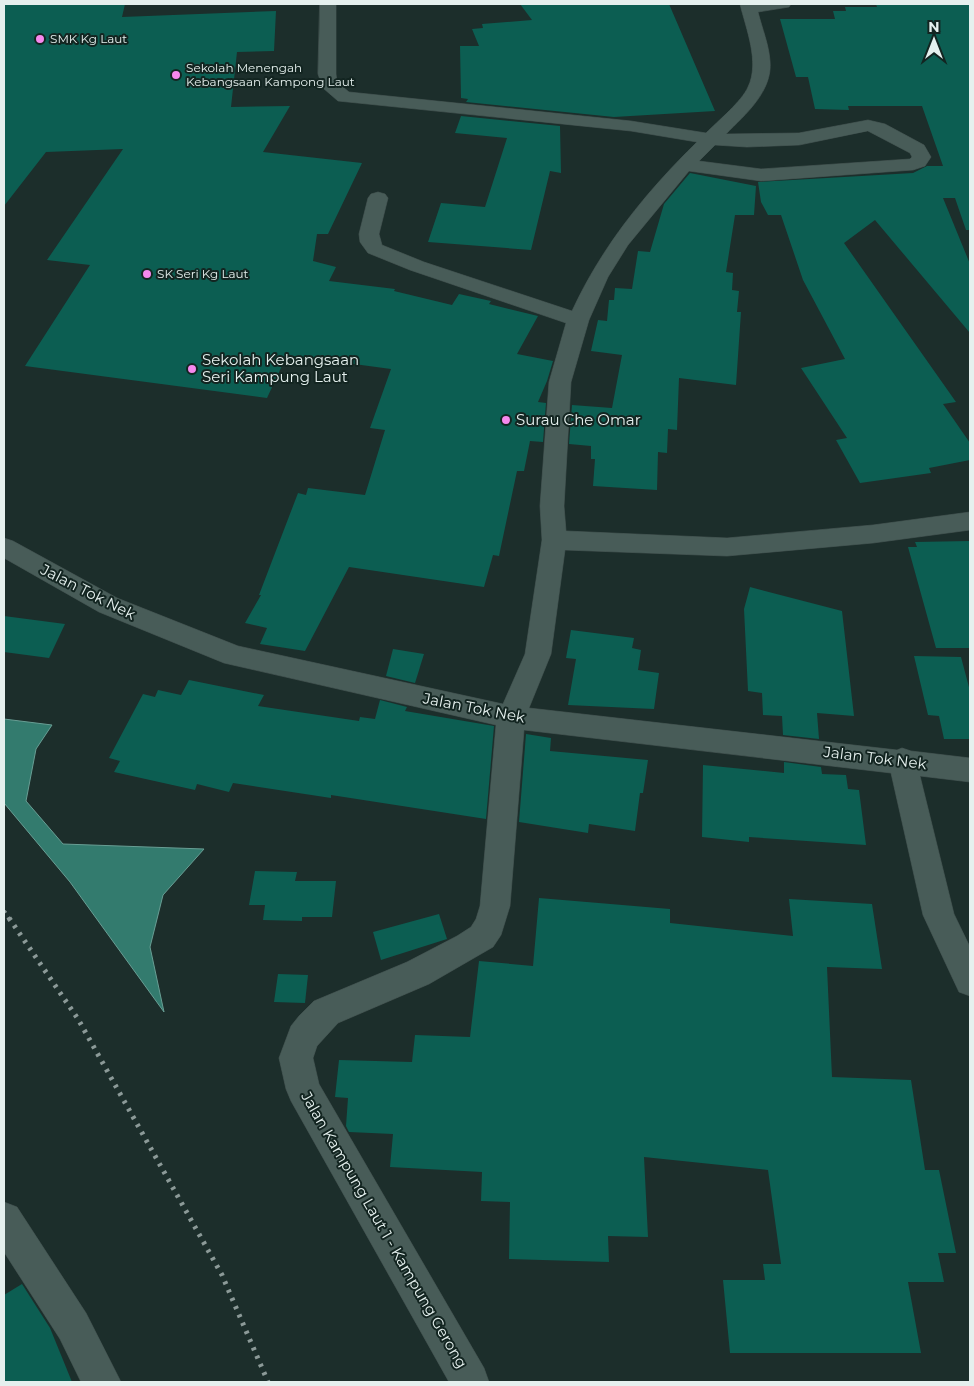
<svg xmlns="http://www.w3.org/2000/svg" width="974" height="1386" font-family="Montserrat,sans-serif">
<rect width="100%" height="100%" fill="#1c2e2b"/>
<path fill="#337b6e" stroke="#689e94" d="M 4,719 L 52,725 L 36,749 L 26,801 L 63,844 L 204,849 L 163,895 L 150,947 L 164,1012 L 70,882 L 4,803 Z"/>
<g fill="#0c5e52">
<path d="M 4,4 L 125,4 L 122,17 L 276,11 L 274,51 L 237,52 L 231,107 L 290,106 L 263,152 L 362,163 L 328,234 L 317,234 L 313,261 L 336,267 L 329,281 L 395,289 L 394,291 L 452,305 L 459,294 L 491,301 L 489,304 L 538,316 L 517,354 L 553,361 L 547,381 L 538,402 L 546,403 L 543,442 L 530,441 L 524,471 L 517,471 L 499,556 L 493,555 L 484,587 L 349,567 L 305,651 L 260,644 L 267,628 L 245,623 L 261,595 L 259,595 L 298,493 L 306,495 L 308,488 L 365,495 L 385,430 L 370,428 L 391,369 L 287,355 L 267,398 L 25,366 L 90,265 L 47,260 L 123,149 L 46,152 L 4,206 Z"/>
<path d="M 520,4 L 669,4 L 715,111 L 614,117 L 466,102 L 468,99 L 461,98 L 460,46 L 479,46 L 472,29 L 483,28 L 482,24 L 532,20 Z"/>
<path d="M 876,4 L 970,4 L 970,230 L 966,230 L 955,198 L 943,198 L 970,264 L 970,333 L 875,220 L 844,243 L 956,402 L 943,404 L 970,443 L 970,460 L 929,468 L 931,473 L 860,483 L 836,440 L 847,438 L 801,368 L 845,359 L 803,280 L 781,215 L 768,215 L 761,202 L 758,182 L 913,173 L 927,166 L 943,166 L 922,106 L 848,106 L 849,110 L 815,109 L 808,77 L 796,77 L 780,19 L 835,19 L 833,11 L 846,11 L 845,7 L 877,7 Z"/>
<path d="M 461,116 L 560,126 L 561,173 L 550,171 L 531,250 L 428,242 L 441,203 L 485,207 L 507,138 L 455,133 Z"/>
<path d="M 690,173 L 756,186 L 754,215 L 735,215 L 726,272 L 733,273 L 732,290 L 739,291 L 737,312 L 741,312 L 736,385 L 679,378 L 677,430 L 668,429 L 667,453 L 658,452 L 657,490 L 593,486 L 595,459 L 591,459 L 591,446 L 569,444 L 572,405 L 612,408 L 622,355 L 591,351 L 598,320 L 607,321 L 609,300 L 614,300 L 615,288 L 632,289 L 638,251 L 650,252 L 664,204 Z"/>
<path d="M 970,541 L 970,648 L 936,648 L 908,547 L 917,547 L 915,542 Z"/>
<path d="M 750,587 L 842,611 L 854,716 L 817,713 L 819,739 L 783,735 L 782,716 L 763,715 L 762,693 L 748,691 L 744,609 Z"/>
<path d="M 4,616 L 65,624 L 49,658 L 4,652 Z"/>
<path d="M 571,630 L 634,638 L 632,648 L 641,650 L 638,670 L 659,673 L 654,709 L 568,705 L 576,659 L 566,658 Z"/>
<path d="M 393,649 L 424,654 L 415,683 L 386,676 Z"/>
<path d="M 914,656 L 961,657 L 970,691 L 970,739 L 944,739 L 939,716 L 928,715 Z"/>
<path d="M 189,680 L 264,695 L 258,706 L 359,721 L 360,717 L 375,719 L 380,700 L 407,707 L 405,711 L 494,726 L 486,819 L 331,795 L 331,798 L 233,783 L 229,792 L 197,784 L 195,790 L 114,772 L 120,761 L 109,758 L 143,694 L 155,697 L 158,690 L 181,695 Z"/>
<path d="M 526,734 L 551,738 L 550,751 L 648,760 L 643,793 L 640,793 L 635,831 L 589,824 L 588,833 L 519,822 Z"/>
<path d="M 784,762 L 821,767 L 822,774 L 846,775 L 848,789 L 859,790 L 866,845 L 749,837 L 749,842 L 702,837 L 703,765 L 784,773 Z"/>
<path d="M 255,871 L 297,872 L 295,881 L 336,881 L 332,917 L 302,917 L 302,921 L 263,920 L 265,905 L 249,905 Z"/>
<path d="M 539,898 L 670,909 L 670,923 L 793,936 L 789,899 L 872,904 L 882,969 L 827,967 L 832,1077 L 911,1080 L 925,1170 L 939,1170 L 956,1253 L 938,1253 L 944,1282 L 908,1282 L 921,1353 L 730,1353 L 723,1280 L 765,1280 L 763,1264 L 781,1264 L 768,1170 L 644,1157 L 648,1237 L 608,1236 L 609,1262 L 509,1259 L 510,1202 L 481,1201 L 482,1172 L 390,1167 L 393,1134 L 349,1132 L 346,1126 L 348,1098 L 335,1097 L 339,1060 L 412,1062 L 415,1035 L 470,1037 L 479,961 L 533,966 Z"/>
<path d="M 439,914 L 447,939 L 381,960 L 373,932 Z"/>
<path d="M 278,974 L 308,975 L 305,1003 L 274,1002 Z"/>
<path d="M 22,1284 L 50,1328 L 72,1382 L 4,1382 L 4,1295 Z"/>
</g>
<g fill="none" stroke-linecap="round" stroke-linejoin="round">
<g stroke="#3b4a48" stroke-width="1">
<g id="minor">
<path d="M 320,4 L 336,4 L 336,74 L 337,82 L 349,92 L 631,121 L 706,133 C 718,121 742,101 748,87 C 760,62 746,29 740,4 L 791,4 L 789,7 L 758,12 C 762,28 769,45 770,61 C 773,91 745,115 726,134 L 799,133 L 868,120 L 885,124 L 924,145 L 931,157 L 925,166 L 913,170 L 761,181 L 689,171 L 628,245 L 608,277 L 589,320 L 571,382 L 564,506 L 566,531 L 727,538 L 873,525 L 970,512 L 970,530 L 873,543 L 727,556 L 565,550 L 551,654 L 529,708 L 897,750 L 902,748 L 911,751 L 970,758 L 970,782 L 920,776 L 954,914 L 970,947 L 970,996 L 959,992 L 923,915 L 891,773 L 524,730 L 510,906 L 501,935 L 493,947 L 429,984 L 338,1023 L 317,1046 L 313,1058 L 319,1084 L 484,1368 L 489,1382 L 449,1382 L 291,1101 L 286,1089 L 279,1058 L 291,1026 L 299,1016 L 314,1001 L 407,962 L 457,936 L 471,927 L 476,919 L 480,906 L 496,725 L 224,663 L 99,612 L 4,558 L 4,538 L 13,541 L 117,598 L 238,646 L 503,704 L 525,654 L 542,540 L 540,506 L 549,382 L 566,323 L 410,270 L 368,253 L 360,242 L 359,234 L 368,198 L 371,194 L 378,192 L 385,194 L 388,198 L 379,234 L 382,245 L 424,262 L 572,311 C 602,246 646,192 697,142 L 631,131 L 338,101 L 323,88 L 318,74 ZM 868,131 L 910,153 L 912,157 L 910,159 L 761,169 L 699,161 L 715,145 L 747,147 L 799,145 Z"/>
<path d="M 4,1202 L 17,1207 L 86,1313 L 121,1382 L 81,1382 L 60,1339 L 4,1252 Z"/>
</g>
</g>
<use href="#minor" fill="#485c58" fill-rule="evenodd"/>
<path stroke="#8c9a98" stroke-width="4" stroke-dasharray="2.5 5" stroke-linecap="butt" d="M 4,911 L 10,920"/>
<path stroke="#8c9a98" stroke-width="5" stroke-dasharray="3 6" stroke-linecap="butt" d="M 9,918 L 78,1019 L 222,1275 L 268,1382"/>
</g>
<g fill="#f688ed" stroke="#132521" stroke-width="2">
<circle cx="40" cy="39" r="5"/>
<circle cx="176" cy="75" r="5"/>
<circle cx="147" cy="274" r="5"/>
<circle cx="192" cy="369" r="5"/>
<circle cx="506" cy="420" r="5"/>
</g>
<g text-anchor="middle" stroke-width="4" stroke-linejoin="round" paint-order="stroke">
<g font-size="12" fill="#e5f0ee" stroke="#132521" text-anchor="start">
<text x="50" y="43">SMK Kg Laut</text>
<text x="186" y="72">Sekolah Menengah<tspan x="186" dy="14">Kebangsaan Kampong Laut</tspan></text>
<text x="157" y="278">SK Seri Kg Laut</text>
</g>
<g font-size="15" fill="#e5f0ee" stroke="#132521" text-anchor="start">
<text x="202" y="365">Sekolah Kebangsaan<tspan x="202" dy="17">Seri Kampung Laut</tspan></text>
<text x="516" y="425">Surau Che Omar</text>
</g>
<g font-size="15" fill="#e5f0ee" stroke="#132521">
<text transform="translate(88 592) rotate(27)" y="5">Jalan Tok Nek</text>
<text transform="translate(474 708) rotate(11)" y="5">Jalan Tok Nek</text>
<text transform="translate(875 758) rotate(7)" y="5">Jalan Tok Nek</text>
<text transform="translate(384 1230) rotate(60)" y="5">Jalan Kampung Laut 1 - Kampung Gerong</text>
</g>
</g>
<rect width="974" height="1386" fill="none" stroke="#e5f0ee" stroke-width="10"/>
<g transform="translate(934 40)" stroke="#132521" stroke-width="4" paint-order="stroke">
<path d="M0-4L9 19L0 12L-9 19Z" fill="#e5f0ee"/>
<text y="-8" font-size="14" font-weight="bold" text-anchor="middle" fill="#e5f0ee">N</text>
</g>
</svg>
